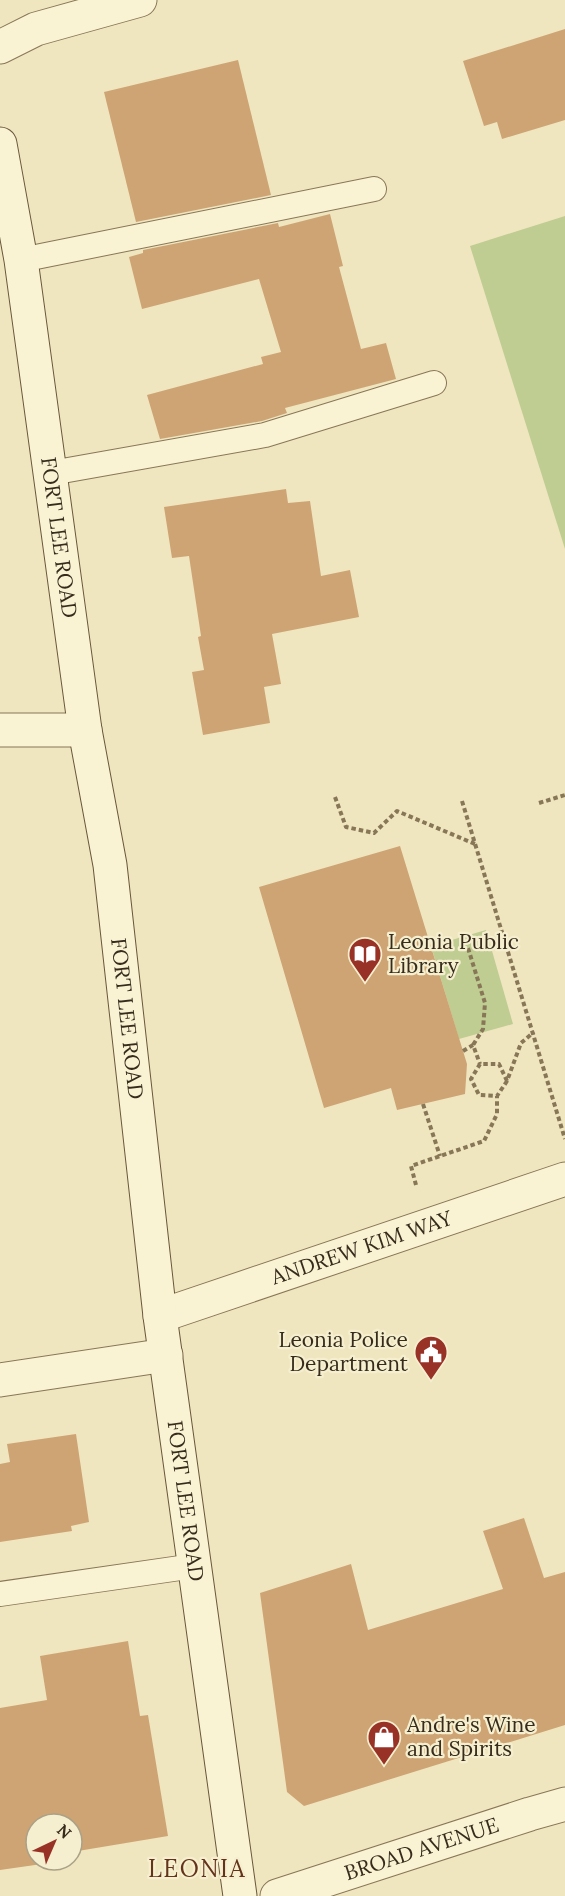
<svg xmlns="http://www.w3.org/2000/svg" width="565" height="1896" font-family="Lora,serif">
<rect width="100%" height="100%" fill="#efe6bf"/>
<g fill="#bfcd93">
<path d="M 565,216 L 565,549 L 470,246 Z"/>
<path d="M 486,930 L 513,1024 L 459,1039 L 431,946 Z"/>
</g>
<g fill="#cea474">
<path d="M 565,29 L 565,120 L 502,139 L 497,122 L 484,126 L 463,61 Z"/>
<path d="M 238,60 L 271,195 L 136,222 L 104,92 Z"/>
<path d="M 330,214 L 343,266 L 339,267 L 361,349 L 386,343 L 396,379 L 285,408 L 287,413 L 262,421 L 160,439 L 147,395 L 263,364 L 261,357 L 281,352 L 259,279 L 142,309 L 129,257 L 143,253 L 143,250 L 278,223 L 279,227 Z"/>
<path d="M 286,489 L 288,503 L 310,501 L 321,576 L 350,570 L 359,617 L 272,634 L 281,684 L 264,687 L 270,723 L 203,735 L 192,672 L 204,670 L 198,637 L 201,636 L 189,556 L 172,558 L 164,507 Z"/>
<path d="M 400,846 L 467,1064 L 465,1094 L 397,1110 L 391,1088 L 324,1108 L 259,887 Z"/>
<path d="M 76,1434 L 89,1522 L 71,1526 L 72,1531 L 0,1542 L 0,1464 L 10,1462 L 7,1444 Z"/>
<path d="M 524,1518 L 544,1578 L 565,1572 L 565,1725 L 304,1806 L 287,1792 L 260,1593 L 351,1564 L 368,1630 L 503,1589 L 483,1531 Z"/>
<path d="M 128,1641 L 140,1716 L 148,1715 L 168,1836 L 72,1852 L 72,1824 L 36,1824 L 36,1860 L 49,1860 L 49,1863 L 0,1870 L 0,1708 L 47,1700 L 40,1656 Z"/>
</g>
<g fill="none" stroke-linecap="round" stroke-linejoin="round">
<g stroke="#887757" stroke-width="26">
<g id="service">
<path d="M 21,260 L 374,189"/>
<path d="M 51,473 L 265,435 L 434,383"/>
<path d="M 0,1594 L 194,1566"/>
</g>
</g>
<g stroke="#887757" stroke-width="35">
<g id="minor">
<path d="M 0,47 L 36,29 L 140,0"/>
<path d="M 0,730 L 85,730"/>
<path id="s1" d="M 160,1316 L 565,1179"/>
<path d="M 0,1380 L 166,1355"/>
</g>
</g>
<g stroke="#887757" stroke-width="35">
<g id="tertiary">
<path id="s2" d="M 277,1896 L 530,1814 L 565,1804"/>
</g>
</g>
<g stroke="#69573b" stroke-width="35">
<g id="secondary">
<path id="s3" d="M 0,144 L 21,260 L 85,730 L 110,865 L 160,1316 L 240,1896"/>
</g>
</g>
<g stroke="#887757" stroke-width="4" stroke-dasharray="4.5 3" stroke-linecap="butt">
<path d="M 335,797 L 346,827 L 374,833 L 397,811 L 475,844"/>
<path d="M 462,801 L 565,1139"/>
<path d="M 539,803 L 565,795"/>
<path d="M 468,948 L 485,1003 L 483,1029 L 473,1045"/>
<path d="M 463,1051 L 473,1045 L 480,1064"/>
<path d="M 507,1081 L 499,1064 L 480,1064 L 471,1079 L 479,1095 L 497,1096 L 507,1081 L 521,1043 L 534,1032"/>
<path d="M 423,1104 L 440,1156"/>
<path d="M 416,1185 L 411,1166 L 484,1141 L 497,1114 L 497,1096"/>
</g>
<use href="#service" stroke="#f9f2d3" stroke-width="24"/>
<use href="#minor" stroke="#f9f2d3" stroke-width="33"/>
<use href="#tertiary" stroke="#f9f2d3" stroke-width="33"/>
<use href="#secondary" stroke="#f9f2d3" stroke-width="33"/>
</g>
<defs>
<g id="library-pin" transform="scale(1.725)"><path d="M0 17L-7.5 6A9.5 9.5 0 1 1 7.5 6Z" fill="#983226" stroke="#f6efcf"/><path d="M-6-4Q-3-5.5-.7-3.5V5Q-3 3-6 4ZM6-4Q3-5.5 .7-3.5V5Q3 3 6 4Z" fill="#fff"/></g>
<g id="civic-pin" transform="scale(1.725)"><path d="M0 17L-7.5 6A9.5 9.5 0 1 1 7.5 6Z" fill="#983226" stroke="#f6efcf"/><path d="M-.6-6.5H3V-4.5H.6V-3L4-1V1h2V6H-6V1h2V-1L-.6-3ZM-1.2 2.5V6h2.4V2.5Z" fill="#fff"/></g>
<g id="shop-pin" transform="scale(1.725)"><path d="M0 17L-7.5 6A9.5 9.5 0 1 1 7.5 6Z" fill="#983226" stroke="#f6efcf"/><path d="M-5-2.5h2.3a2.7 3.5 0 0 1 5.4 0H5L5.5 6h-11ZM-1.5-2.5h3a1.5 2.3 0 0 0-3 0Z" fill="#fff"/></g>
</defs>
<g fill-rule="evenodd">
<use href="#library-pin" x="365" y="954"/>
<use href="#civic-pin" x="431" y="1352"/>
<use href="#shop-pin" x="384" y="1737"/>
</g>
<g text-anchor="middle" stroke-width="4.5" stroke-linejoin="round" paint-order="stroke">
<g font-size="21" fill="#372c1c" stroke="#f6efcf">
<text dy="7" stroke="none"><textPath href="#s3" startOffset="398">FORT LEE ROAD</textPath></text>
<text dy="7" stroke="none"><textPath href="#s3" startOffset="884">FORT LEE ROAD</textPath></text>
<text dy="7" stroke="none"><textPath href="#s1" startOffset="213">ANDREW KIM WAY</textPath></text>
<text dy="7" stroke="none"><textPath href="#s3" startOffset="1370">FORT LEE ROAD</textPath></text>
<text dy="7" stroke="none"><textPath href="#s2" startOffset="152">BROAD AVENUE</textPath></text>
</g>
<g font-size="21" fill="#372c1c" stroke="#f6efcf" text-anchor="start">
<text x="388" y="949">Leonia Public<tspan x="388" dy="24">Library</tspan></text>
<text x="408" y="1347" text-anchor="end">Leonia Police<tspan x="408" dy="24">Department</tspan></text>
<text x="407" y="1732">Andre's Wine<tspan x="407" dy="24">and Spirits</tspan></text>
</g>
<g font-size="24" letter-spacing="1.5" fill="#64331b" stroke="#f6efcf">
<text x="197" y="1877">LEONIA</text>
</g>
</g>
<g transform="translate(54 1842) rotate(44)"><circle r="28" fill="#f6efcf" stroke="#aaa187" stroke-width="1.5"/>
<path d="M0-4.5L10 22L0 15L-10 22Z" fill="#983226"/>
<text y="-9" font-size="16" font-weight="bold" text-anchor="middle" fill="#372c1c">N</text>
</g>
</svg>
